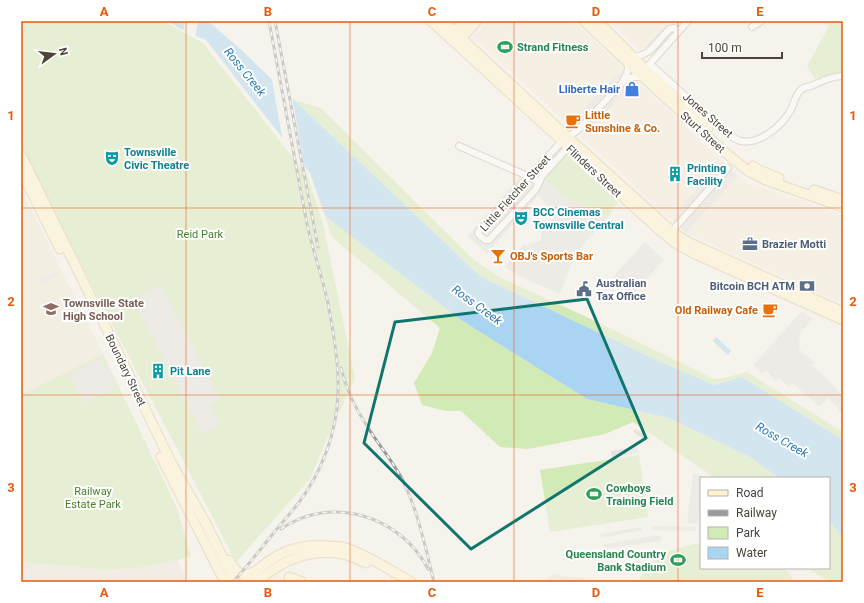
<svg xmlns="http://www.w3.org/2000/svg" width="864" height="603" font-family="Roboto,sans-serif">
<rect width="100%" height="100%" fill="#f6f3ec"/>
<path fill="#eae5da" d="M 177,560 L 188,582 L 21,582 L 21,562 L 104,570 L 137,568 Z"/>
<g fill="#f7ead8">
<path d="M 487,21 L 573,21 L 722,161 L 679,209 L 682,212 L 673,221 L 473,37 Z"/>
<path d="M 609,21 L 667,21 L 668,22 L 641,51 Z"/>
<path d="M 738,176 L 750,184 L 843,215 L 843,303 L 686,233 Z"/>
</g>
<path fill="#efe8d6" d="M 21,190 L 103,354 L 21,395 Z"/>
<g fill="#d2eab5">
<path d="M 21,21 L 163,21 L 203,43 L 308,177 L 323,224 L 355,378 L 325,443 L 310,479 L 236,562 L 87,276 L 21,146 Z"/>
<path d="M 822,21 L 843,21 L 843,72 L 815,79 L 807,66 L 829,26 Z"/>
<path d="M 294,100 L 321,108 L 474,260 L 499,277 L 593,320 L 714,379 L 724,378 L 747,372 L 843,432 L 843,440 L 742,377 L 714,385 L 663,363 L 481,277 Z"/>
<path d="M 566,154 L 618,202 L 608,217 L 564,197 L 551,185 L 542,180 Z"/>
<path d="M 325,216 L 461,320 L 587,399 L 669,418 L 750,457 L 779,478 L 714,478 L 705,471 L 633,422 L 605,434 L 528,449 L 500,447 L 461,411 L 446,411 L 422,405 L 414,383 L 432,353 L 440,328 L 332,237 Z"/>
<path d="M 103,354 L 177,508 L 191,556 L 177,560 L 137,568 L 104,570 L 21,562 L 21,395 Z"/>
<path d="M 639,455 L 648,517 L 550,532 L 540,470 Z"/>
<path d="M 829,520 L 843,537 L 843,582 L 830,582 L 810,570 L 810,568 L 829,568 Z"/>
<path d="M 694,544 L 701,545 L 701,568 L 783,568 C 789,571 791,576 794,582 L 638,582 L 646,567 L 665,552 Z"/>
</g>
<g fill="#e5e3e0">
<path d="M 667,24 L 677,34 L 656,58 L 645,47 Z"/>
<path d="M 619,72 L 624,73 L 577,124 L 571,123 Z"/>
<path d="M 629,82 L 633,83 L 589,130 L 584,129 Z"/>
<path d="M 722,161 L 738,176 L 686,233 L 673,221 L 681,212 L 679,209 Z"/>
<path d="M 523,173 L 549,184 L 564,197 L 608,217 L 575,254 L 560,294 L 518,276 L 505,267 L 523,245 L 541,241 L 541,232 L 556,214 L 538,196 L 487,254 L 468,236 Z"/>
<path d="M 645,242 L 664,260 L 632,295 L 613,277 Z"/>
<path d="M 57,271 L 59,275 L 39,284 L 37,280 Z"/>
<path d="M 161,285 L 220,400 L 209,405 L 220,425 L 202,434 L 133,299 Z"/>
<path d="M 802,311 L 813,319 L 800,333 L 799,349 L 814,362 L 812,365 L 828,380 L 843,396 L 843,414 L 828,398 L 819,407 L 793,383 L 789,387 L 779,378 L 776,381 L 766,371 L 762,374 L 753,365 Z"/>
<path d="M 100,359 L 105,368 L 109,366 L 117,382 L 112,384 L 114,388 L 84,403 L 69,374 Z"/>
<path d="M 635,429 L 650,438 L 648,442 L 633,432 Z"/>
<path d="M 637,447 L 638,453 L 612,457 L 611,451 Z"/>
<path d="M 693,473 L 704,477 L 704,478 L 701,478 L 701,503 L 698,524 L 687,523 Z"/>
<path d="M 653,526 L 695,527 L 696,531 L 653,530 Z"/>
<path d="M 641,527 L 642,530 L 601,538 L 600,534 Z"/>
<path d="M 660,535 L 662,541 L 604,549 L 604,544 Z"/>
<path d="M 558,574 L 559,576 L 585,578 L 584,582 L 544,582 L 552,575 Z"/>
</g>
<g fill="#a9d4f2">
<path d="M 169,21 L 208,21 L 238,47 L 481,277 L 663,363 L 714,385 L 742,377 L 843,440 L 843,537 L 829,520 L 829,478 L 779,478 L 750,457 L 669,418 L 587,399 L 461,320 L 325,216 L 310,173 L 206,40 L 180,29 Z"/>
<path d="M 716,337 L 731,351 L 728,355 L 713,341 Z"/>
</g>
<g fill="#f6f3ec">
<path d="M 185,21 L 198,21 L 195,38 L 183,32 Z"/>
<path d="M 271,75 L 292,95 L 305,170 L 283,142 Z"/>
</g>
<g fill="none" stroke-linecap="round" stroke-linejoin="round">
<g stroke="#c2bbae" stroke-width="8">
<g id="street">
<path d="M 752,27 L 760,22 L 759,21"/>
<path d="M 632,57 C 652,56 656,41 670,29 L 674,28 L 678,31"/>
<path d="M 650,64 L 725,132 C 730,135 735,140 741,141 C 759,145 780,127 789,113 C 794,106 794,97 800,91 C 802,87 807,87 811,86 C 823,81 829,77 843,76"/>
<path d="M 648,66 L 688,21"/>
<path d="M 623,82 L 633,77 L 642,77"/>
<path d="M 567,137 L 577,131 L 622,83 L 627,73 L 628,68 L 627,61"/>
<path d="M 562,141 L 479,231 L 478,233 L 479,235 L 485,240 L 489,240 L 536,189 L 542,176 L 568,147"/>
<path d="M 459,146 L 532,178 L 539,183"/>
<path d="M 672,231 L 728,168"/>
</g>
</g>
<g stroke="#d6c79b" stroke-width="11">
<g id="secondary">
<path d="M 431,21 L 657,228 L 675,243 L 697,255 L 843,320"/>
<path d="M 443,21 L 572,141 L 675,234 L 690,243 L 843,312"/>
<path d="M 584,21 L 643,77 L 727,154 L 748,171 L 766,180 L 843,207"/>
<path d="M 597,21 L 645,69 L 708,128"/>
<path d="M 451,36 L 465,21"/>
<path d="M 458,42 L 477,21"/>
<path d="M 21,155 L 119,354 L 164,448 L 172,464 L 204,520 L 235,582"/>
<path d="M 753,166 L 759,170 L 779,178"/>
<path d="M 21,171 L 60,249"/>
<path d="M 814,190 L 843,200"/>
<path d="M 161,457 L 185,504 L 225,582"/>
<path d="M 229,560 C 235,570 241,579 253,572"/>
<path d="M 289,577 L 302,582"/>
<path d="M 244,582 C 269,558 291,542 328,546 C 333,546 340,546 346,548 C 369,556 390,570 411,582"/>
<path d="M 257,582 C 282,560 309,548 343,554 C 351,556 359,560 366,563"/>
</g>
</g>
<use href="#street" stroke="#fff" stroke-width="6"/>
<use href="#secondary" stroke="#fff3cd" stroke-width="9"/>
<g stroke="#9a9a9a" stroke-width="3">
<g id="rail">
<path d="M 275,21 L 318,247"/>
<path d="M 341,368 C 346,389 355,408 367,426 C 378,444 391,459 401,477 C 418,510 425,546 434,582"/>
<path d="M 281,529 C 331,494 401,516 428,569"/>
<path d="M 233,582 C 247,567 259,551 272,535 C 280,525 289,515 297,505 C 321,474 337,433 338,393 C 339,365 334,336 329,309 C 324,280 313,253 307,224 L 269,21"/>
</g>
</g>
<use href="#rail" stroke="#fff" stroke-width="1.5" stroke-dasharray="4.5" stroke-linecap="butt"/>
</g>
<path d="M0 0H864V603H0ZM 587,299 L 646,438 L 471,549 L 364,443 L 395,322 Z" fill="#f6f3ec" fill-opacity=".55" fill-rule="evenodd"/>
<path fill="none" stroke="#0f766e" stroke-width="3" stroke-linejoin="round" d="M 587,299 L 646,438 L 471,549 L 364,443 L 395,322 Z"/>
<path fill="none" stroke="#e8590c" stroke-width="1" stroke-opacity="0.55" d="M 186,21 L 186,582M 350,21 L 350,582M 514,21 L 514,582M 678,21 L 678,582M 21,208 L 843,208M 21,395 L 843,395"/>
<defs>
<g id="stadium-bare" transform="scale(1.2)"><path d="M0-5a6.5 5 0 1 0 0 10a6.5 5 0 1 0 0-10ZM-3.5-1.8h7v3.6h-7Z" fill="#2e9e5b" stroke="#fff" stroke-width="2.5" paint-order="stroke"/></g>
<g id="shop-bare" transform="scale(1.2)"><path d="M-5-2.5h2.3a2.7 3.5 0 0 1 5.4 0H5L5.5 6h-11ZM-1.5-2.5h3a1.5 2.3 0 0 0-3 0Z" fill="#3f7fe0" stroke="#fff" stroke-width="2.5" paint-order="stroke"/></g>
<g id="cafe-bare" transform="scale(1.2)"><path d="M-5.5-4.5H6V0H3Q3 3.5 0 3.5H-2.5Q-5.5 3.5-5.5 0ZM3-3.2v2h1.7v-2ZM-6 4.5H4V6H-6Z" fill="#e8710a" stroke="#fff" stroke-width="2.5" paint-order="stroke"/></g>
<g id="theatre-bare" transform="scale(1.2)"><path d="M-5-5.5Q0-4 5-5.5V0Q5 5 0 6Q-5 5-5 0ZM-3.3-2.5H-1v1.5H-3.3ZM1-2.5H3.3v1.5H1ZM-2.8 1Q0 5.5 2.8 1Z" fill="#0f9aa8" stroke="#fff" stroke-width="2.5" paint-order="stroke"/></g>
<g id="building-bare" transform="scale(1.2)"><path d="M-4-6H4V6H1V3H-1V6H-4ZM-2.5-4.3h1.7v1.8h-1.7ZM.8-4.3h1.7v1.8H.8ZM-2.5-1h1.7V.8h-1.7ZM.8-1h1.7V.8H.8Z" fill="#0f9aa8" stroke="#fff" stroke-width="2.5" paint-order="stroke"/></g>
<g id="office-bare" transform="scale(1.2)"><path d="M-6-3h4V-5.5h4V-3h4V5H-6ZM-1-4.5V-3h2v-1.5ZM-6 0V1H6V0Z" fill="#5c6f8a" stroke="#fff" stroke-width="2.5" paint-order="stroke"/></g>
<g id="bar-bare" transform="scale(1.2)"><path d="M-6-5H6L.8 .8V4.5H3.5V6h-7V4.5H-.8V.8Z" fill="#e8710a" stroke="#fff" stroke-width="2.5" paint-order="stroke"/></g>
<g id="bank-bare" transform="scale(1.2)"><path d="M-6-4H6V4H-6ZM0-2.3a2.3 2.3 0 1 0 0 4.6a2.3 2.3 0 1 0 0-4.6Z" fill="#5c6f8a" stroke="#fff" stroke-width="2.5" paint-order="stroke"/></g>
<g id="civic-bare" transform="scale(1.2)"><path d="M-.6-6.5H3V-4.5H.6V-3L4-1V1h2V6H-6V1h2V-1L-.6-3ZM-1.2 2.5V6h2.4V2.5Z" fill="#5c6f8a" stroke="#fff" stroke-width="2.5" paint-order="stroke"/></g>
<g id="school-bare" transform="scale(1.2)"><path d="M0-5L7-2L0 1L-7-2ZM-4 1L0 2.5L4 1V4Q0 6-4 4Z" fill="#8d6e63" stroke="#fff" stroke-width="2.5" paint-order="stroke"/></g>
</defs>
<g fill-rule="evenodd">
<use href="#stadium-bare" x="505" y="47"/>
<use href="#shop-bare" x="632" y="89"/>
<use href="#cafe-bare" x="573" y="121"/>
<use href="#theatre-bare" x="112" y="158"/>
<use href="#building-bare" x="675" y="174"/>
<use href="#theatre-bare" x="521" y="218"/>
<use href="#office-bare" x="750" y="244"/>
<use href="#bar-bare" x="498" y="256"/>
<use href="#bank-bare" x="807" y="286"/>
<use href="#civic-bare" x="584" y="289"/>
<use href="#school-bare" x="51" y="309"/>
<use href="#cafe-bare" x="770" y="310"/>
<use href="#building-bare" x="158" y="371"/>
<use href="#stadium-bare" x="594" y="494"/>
<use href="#stadium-bare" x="678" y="560"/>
</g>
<g text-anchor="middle" stroke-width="4" stroke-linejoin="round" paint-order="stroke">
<g font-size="11" font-weight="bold" fill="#27864d" stroke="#fff" text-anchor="start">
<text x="517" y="51">Strand Fitness</text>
<text x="606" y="492">Cowboys<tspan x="606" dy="13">Training Field</tspan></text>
<text x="666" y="558" text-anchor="end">Queensland Country<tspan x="666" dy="13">Bank Stadium</tspan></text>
</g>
<g font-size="11" font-weight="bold" fill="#366cbe" stroke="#fff" text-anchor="end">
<text x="620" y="93">Lliberte Hair</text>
</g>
<g font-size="11" font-weight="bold" fill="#c56008" stroke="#fff" text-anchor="start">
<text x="585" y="119">Little<tspan x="585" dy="13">Sunshine &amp; Co.</tspan></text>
<text x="510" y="260">OBJ's Sports Bar</text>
<text x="758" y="314" text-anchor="end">Old Railway Cafe</text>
</g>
<g font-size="11" fill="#4b4439" stroke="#fff">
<text transform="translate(708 115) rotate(41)" y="4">Jones Street</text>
<text transform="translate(703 132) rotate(42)" y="4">Sturt Street</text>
<text transform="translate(594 171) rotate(43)" y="4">Flinders Street</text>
<text transform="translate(515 193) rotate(-48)" y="4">Little Fletcher Street</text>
<text transform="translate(126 370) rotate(64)" y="4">Boundary Street</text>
</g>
<g font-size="11" font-weight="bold" fill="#0d838f" stroke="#fff" text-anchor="start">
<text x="124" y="156">Townsville<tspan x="124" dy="13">Civic Theatre</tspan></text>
<text x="687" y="172">Printing<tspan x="687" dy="13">Facility</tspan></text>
<text x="533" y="216">BCC Cinemas<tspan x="533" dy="13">Townsville Central</tspan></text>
<text x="170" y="375">Pit Lane</text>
</g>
<g font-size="11" fill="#4a7f2a" stroke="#fff">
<text x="200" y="238">Reid Park</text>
<text x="93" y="495">Railway<tspan x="93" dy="13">Estate Park</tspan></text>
</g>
<g font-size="11" font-weight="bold" fill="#4e5e75" stroke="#fff" text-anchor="start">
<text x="762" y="248">Brazier Motti</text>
<text x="596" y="287">Australian<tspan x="596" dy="13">Tax Office</tspan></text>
<text x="795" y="290" text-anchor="end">Bitcoin BCH ATM</text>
</g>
<g font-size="11" font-weight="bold" fill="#785e54" stroke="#fff" text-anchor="start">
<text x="63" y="307">Townsville State<tspan x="63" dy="13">High School</tspan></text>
</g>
<g font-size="12" font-style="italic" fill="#2e7ab2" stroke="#fff">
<text transform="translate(245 72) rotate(51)" y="4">Ross Creek</text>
<text transform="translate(477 305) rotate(36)" y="4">Ross Creek</text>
<text transform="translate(782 440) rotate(30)" y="4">Ross Creek</text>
</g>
</g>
<rect width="864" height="603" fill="none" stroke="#ffffff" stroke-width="44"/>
<rect x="700" y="477" width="130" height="92" fill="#ffffff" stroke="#b7b4b0"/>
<rect x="708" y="490" width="20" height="6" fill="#fff3cd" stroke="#b7b4b0"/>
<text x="736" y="497" font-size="12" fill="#4b4439">Road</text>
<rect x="708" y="510" width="20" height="6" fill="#9a9a9a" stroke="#b7b4b0"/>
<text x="736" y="517" font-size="12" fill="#4b4439">Railway</text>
<rect x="708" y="527" width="20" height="12" fill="#d2eab5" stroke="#b7b4b0"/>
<text x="736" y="537" font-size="12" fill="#4b4439">Park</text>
<rect x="708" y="547" width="20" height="12" fill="#a9d4f2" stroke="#b7b4b0"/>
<text x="736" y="557" font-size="12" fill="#4b4439">Water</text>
<g transform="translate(54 54) rotate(75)" stroke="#ffffff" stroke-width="3" paint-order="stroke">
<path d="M0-3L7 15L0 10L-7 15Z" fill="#4b4439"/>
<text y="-6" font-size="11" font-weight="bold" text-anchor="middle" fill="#4b4439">N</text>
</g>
<path d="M702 52v6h80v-6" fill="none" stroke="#4b4439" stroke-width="2"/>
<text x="708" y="52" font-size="12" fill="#4b4439" stroke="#ffffff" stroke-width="3" paint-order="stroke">100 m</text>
<rect x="22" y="22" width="820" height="559" fill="none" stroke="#e8590c" stroke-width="1.5"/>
<g font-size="13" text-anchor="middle" font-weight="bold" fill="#e8590c">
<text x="104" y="16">A</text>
<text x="268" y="16">B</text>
<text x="432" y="16">C</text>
<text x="596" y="16">D</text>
<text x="760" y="16">E</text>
<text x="11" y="120">1</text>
<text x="853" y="120">1</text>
<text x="11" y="306">2</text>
<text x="853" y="306">2</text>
<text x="11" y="492">3</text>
<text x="853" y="492">3</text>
<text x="104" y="597">A</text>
<text x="268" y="597">B</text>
<text x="432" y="597">C</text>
<text x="596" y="597">D</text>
<text x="760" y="597">E</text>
</g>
</svg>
